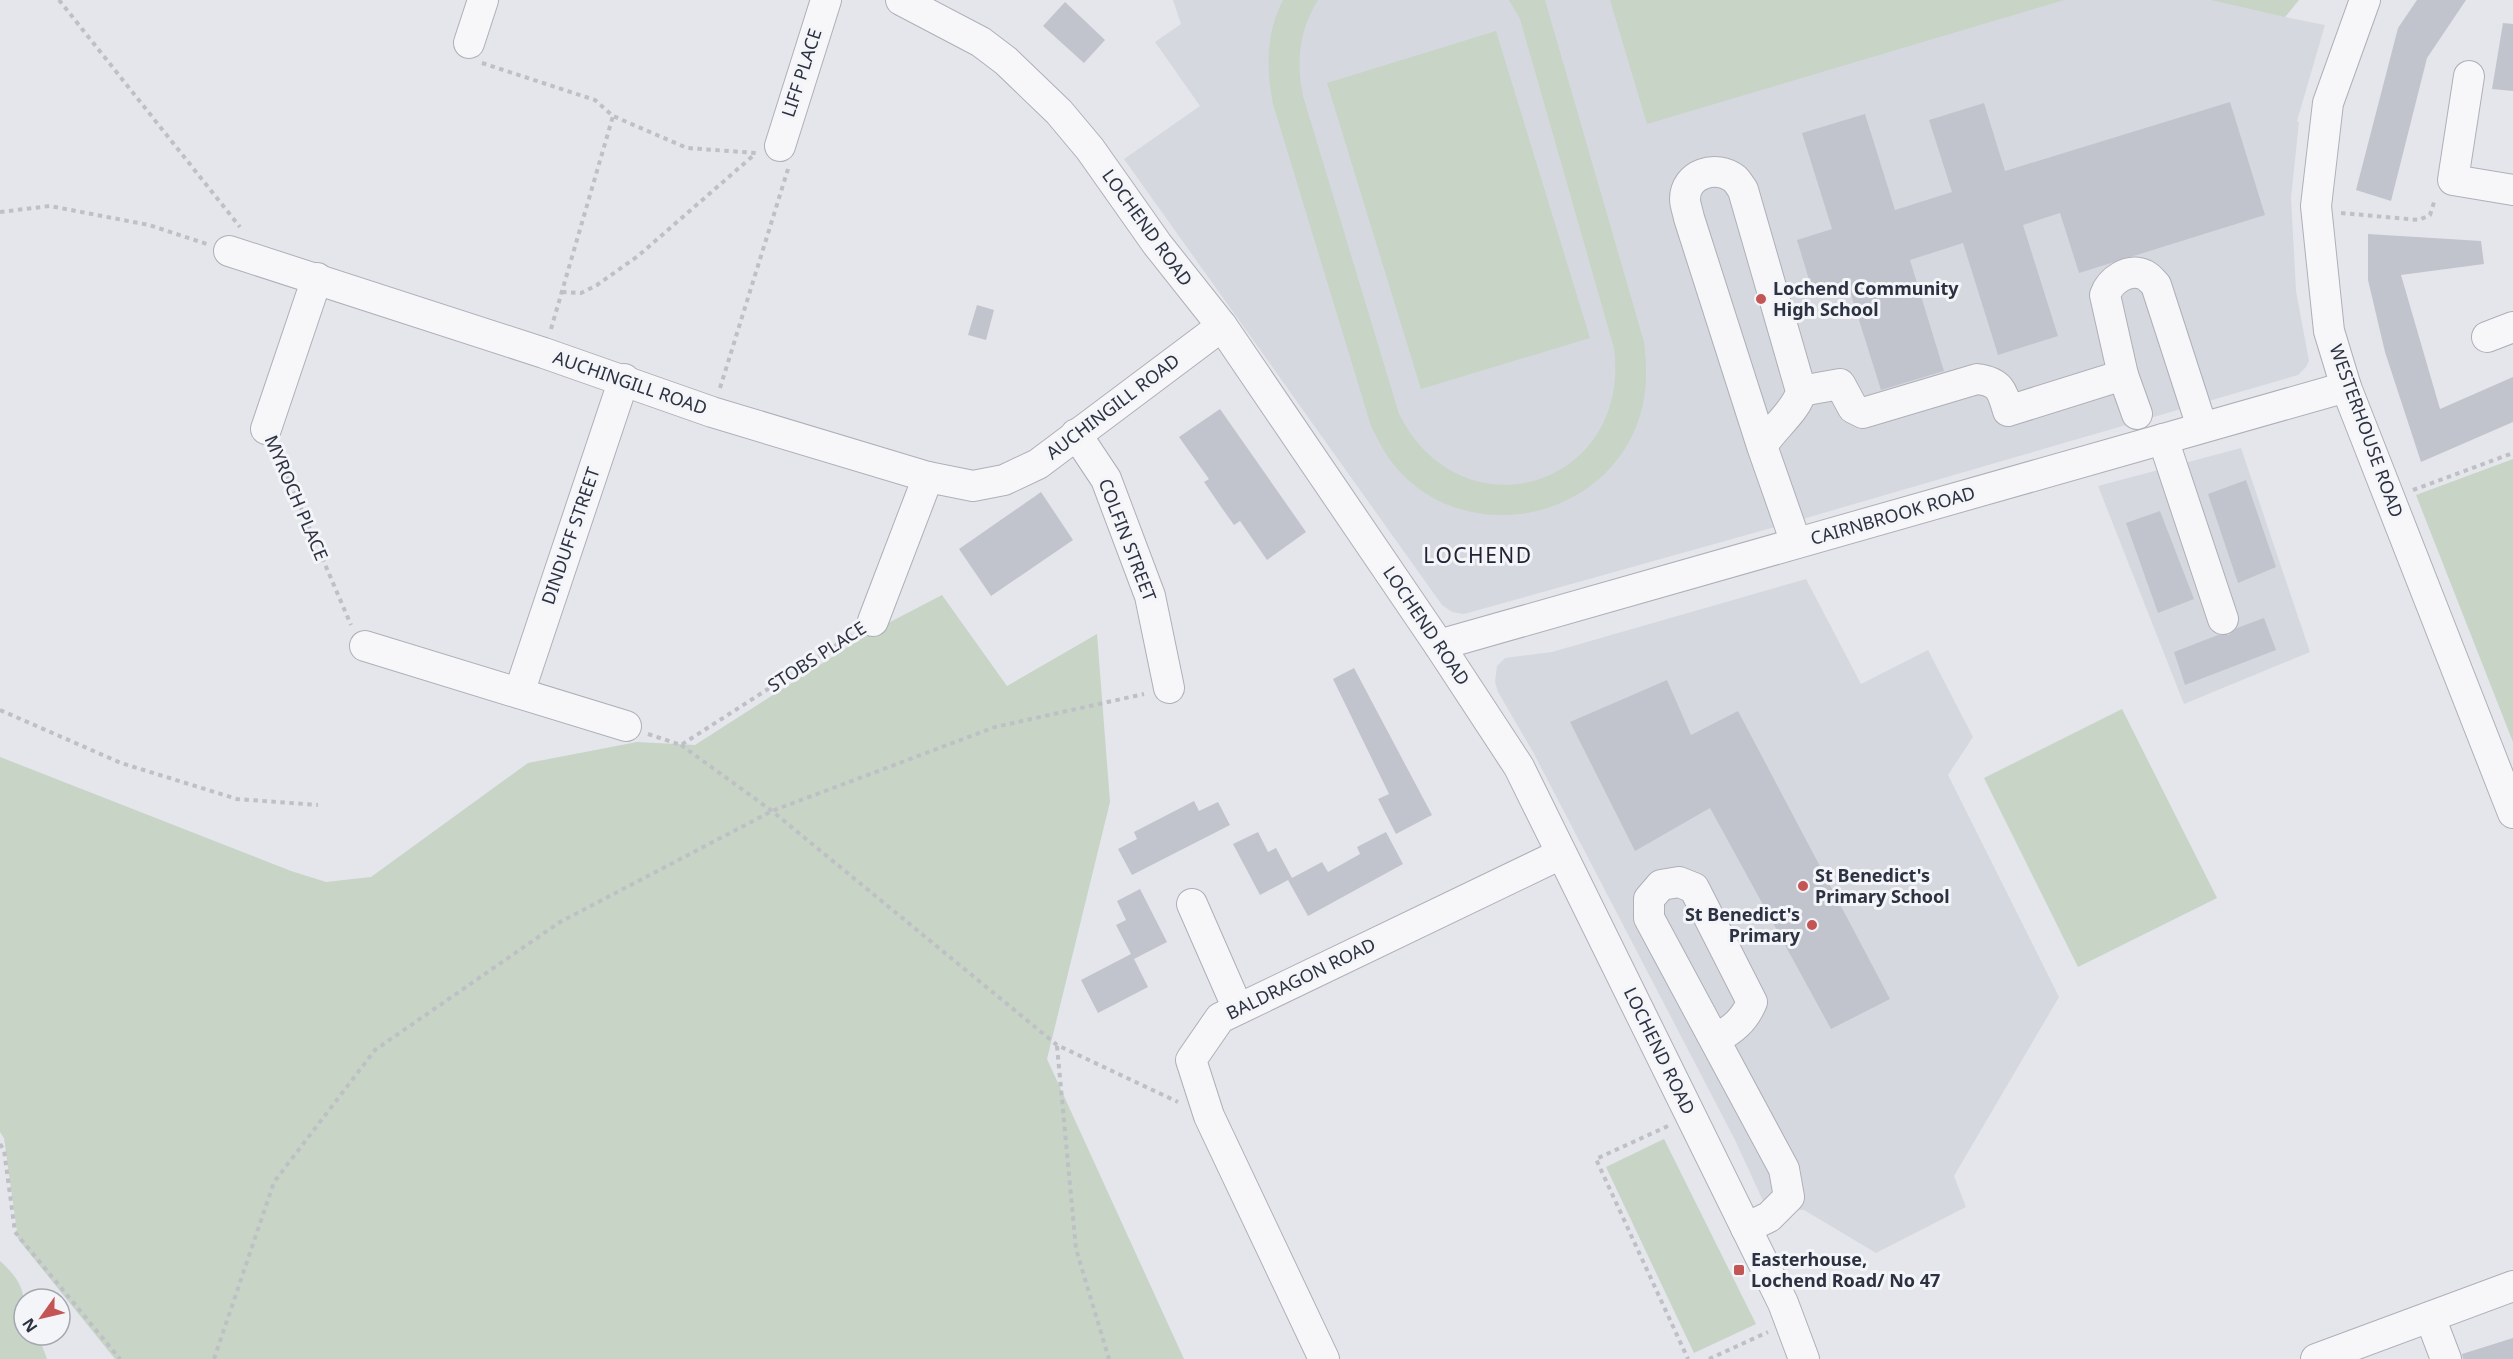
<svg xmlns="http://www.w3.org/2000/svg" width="2513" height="1359" font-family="'Noto Sans',sans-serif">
<rect width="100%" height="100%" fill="#e4e6eb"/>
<g fill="#d6d8df">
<path d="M 1173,0 L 2298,0 L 2285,17 L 2325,25 L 2297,121 L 2299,122 L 2291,198 L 2296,291 L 2309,361 L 2306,367 L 2298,375 L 1775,527 L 1464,614 L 1452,612 L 1442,605 L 1124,159 L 1200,106 L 1155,42 L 1181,24 Z"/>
<path d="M 2241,448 L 2310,652 L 2184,704 L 2098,486 Z"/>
<path d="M 1806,579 L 1861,684 L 1928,650 L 1973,737 L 1948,775 L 2059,997 L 1954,1176 L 1966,1207 L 1876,1253 L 1804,1210 L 1798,1210 L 1775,1227 L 1735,1140 L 1533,752 L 1498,692 L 1495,682 L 1497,666 L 1505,658 L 1552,652 Z"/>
</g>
<g fill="#c7d4c6">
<path d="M 1283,0 L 1318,0 C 1299,30 1296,62 1303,96 L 1399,414 C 1462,539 1632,487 1614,348 L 1520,19 L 1509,0 L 1545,0 L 1644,342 C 1648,375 1647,406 1632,436 C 1588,526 1458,544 1394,465 C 1384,453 1378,439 1371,426 L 1273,104 C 1266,68 1266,33 1283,0 Z"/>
<path d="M 1610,0 L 2064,0 L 1647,124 Z"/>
<path d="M 2211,0 L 2299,0 L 2285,17 Z"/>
<path d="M 1496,31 L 1590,338 L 1421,389 L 1327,83 Z"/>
<path d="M 2513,459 L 2513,742 L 2416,495 Z"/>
<path d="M 942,595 L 1007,686 L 1097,634 L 1110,802 L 1047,1059 L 1184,1359 L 115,1359 L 18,1239 L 4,1138 L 0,1132 L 0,757 L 291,871 L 326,882 L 371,877 L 528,763 L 637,742 L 695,745 L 871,632 Z"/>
<path d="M 2122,709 L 2217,898 L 2078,967 L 1984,778 Z"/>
<path d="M 1664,1139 L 1756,1324 L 1694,1353 L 1606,1167 Z"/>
<path d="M 0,1261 C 29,1287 24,1299 24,1335 L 38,1335 L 47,1359 L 0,1359 Z"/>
</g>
<g fill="#c2c4cd">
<path d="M 2417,0 L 2466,0 L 2427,58 L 2391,201 L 2356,190 L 2398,28 Z"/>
<path d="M 1065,2 L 1105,40 L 1084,63 L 1043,26 Z"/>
<path d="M 2503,23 L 2513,24 L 2513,91 L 2492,89 Z"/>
<path d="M 2230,102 L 2265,215 L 2079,273 L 2060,213 L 2023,225 L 2058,336 L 1998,355 L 1963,243 L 1910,260 L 1944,371 L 1881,390 L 1847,282 L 1813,293 L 1797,240 L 1832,229 L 1802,133 L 1865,114 L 1895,210 L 1952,192 L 1929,120 L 1984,103 L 2005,171 Z"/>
<path d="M 2368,234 L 2481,241 L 2484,264 L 2401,275 L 2440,409 L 2513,377 L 2513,422 L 2421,462 L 2385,352 L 2368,280 Z"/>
<path d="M 977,305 L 994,310 L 986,340 L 968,335 Z"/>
<path d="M 1220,409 L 1306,532 L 1267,560 L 1240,521 L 1234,525 L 1224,511 L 1204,482 L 1209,479 L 1179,437 Z"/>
<path d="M 2246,480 L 2276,567 L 2238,583 L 2208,494 Z"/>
<path d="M 1041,492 L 1073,540 L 991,596 L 959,549 Z"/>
<path d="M 2160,511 L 2194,599 L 2158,613 L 2126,523 Z"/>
<path d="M 2264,618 L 2276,650 L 2185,685 L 2174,652 L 2218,635 L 2229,635 L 2237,628 Z"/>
<path d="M 1354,668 L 1432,815 L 1396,834 L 1378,799 L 1389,794 L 1333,679 Z"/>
<path d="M 1667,680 L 1691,735 L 1738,711 L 1890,999 L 1831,1029 L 1710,808 L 1635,851 L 1570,722 Z"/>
<path d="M 1194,801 L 1199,811 L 1218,802 L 1230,825 L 1132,875 L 1118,849 L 1137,839 L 1134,832 Z"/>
<path d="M 1258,832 L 1268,852 L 1276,848 L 1292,878 L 1322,862 L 1328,872 L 1360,854 L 1357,847 L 1386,832 L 1403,864 L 1308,916 L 1288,880 L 1260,895 L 1233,844 Z"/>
<path d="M 1140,889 L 1167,942 L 1134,959 L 1148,987 L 1098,1013 L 1081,980 L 1131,954 L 1116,925 L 1126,920 L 1117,901 Z"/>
<path d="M 2513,1338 L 2513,1359 L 2463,1359 L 2462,1354 Z"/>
</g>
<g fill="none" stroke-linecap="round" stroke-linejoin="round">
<g stroke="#adb0b8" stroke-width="32">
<g id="minor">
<path d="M 901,0 L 981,42 L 1006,61 L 1059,112 L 1090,149 L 1157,244 L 1222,326 L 1439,645 L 1519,767 L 1783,1303 L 1804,1359"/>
<path d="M 2365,0 L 2328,103 L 2316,206 L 2329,331 L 2346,387 L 2513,813"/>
<path d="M 469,43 L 483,0"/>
<path d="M 2469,76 L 2453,180 L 2513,190"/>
<path d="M 780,146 L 826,0"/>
<path d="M 229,251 L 544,353 L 712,412 L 928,477 L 973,486 L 1004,480 L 1038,464 L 1222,326"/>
<path d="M 2487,337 L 2513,327"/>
<path d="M 2123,375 L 2105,295 C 2110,281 2128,267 2145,275 C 2149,277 2153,282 2156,285 L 2202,427"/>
<path d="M 1801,391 L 1840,384 L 1853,408 L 1863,413 L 1977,379 C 2000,382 2002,390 2008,411 L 2123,375 L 2137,414"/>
<path d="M 266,429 L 317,278"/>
<path d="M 1076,434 L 1106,479 L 1150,596 L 1169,688"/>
<path d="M 2163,439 L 2223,619"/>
<path d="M 1762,446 L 1689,218 C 1688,212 1685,205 1685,199 C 1685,174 1716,164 1735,179 C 1738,182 1741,187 1743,190 L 1801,391 C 1798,409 1773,428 1762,446 L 1796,543"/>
<path d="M 873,621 L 928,477"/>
<path d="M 1439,645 L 2346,387"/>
<path d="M 365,646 L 626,726"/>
<path d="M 519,693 L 624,379"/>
<path d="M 1192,904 L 1238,1009"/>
<path d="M 1715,1040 C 1733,1029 1744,1021 1752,1002 L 1694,888 L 1679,882 L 1661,885 L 1649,899 L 1649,918 L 1784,1169 L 1789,1197 L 1769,1217 L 1746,1228"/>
<path d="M 2430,1317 L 2446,1359"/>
<path d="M 1324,1359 L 1209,1116 L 1191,1060 L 1220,1018 L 1561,854"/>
<path d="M 2316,1359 L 2513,1286"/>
</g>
</g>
<g stroke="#bec0c6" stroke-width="4" stroke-dasharray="4.5 4.5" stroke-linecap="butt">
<path d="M 59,0 L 240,227"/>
<path d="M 482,63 L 595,100 L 613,116 L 687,148 L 756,153"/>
<path d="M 0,212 L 50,206 L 149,225 L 207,244"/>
<path d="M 2341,213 L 2419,220 L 2430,215 L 2435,199"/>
<path d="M 562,292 L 581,293 L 597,285 L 638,256 L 755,154"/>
<path d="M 551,329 L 613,116"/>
<path d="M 720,388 L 788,169"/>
<path d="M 276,450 L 351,625"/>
<path d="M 2413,490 L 2513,453"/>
<path d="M 0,710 L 121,763 L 237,799 L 318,805"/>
<path d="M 648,734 L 681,745 L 852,635"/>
<path d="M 681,745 L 772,811 L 1057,1045 L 1178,1102"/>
<path d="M 1057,1046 L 1076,1249 L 1109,1359"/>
<path d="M 1668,1126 L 1596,1159 L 1688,1359"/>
<path d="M 0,1144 L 4,1150 L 15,1232 L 120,1359"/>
<path d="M 214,1359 L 274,1182 L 375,1050 L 560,922 L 772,811 L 995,727 L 1144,694"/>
<path d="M 1709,1359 L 1768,1332"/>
</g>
<use href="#minor" stroke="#f7f7f9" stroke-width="30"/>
</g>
<g fill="#c45555" stroke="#f4f5f8" stroke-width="2">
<circle cx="1761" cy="299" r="6"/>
<circle cx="1803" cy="886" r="6"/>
<circle cx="1812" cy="925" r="6"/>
<rect x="1733" y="1264" width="12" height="12" rx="3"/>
</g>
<g text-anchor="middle" stroke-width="6" stroke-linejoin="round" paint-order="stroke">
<g font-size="18" fill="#2d3242" stroke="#f4f5f8">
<text transform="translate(802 73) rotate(-72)" y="6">LIFF PLACE</text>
<text transform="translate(1147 228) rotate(54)" y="6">LOCHEND ROAD</text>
<text transform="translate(630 383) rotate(19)" y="6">AUCHINGILL ROAD</text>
<text transform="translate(1113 407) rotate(-37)" y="6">AUCHINGILL ROAD</text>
<text transform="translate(2366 431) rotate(70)" y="6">WESTERHOUSE ROAD</text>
<text transform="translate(296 498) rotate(67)" y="6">MYROCH PLACE</text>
<text transform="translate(1893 516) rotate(-16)" y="6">CAIRNBROOK ROAD</text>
<text transform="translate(571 536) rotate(-71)" y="6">DINDUFF STREET</text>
<text transform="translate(1127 540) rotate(69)" y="6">COLFIN STREET</text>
<text transform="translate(1426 626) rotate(56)" y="6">LOCHEND ROAD</text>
<text transform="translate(817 657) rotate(-33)" y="6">STOBS PLACE</text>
<text transform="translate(1301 979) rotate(-26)" y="6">BALDRAGON ROAD</text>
<text transform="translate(1659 1051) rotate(64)" y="6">LOCHEND ROAD</text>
</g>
<g font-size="18" font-weight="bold" fill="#2d3242" stroke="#f4f5f8" text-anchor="start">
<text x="1773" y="295">Lochend Community<tspan x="1773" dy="21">High School</tspan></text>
<text x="1815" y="882">St Benedict's<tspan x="1815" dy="21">Primary School</tspan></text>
<text x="1800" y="921" text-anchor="end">St Benedict's<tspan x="1800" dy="21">Primary</tspan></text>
<text x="1751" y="1266">Easterhouse,<tspan x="1751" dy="21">Lochend Road/ No 47</tspan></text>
</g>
<g font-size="21" letter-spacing="1.5" fill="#1f2333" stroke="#f4f5f8">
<text x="1478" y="563">LOCHEND</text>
</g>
</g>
<g transform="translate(42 1317) rotate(236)"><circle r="28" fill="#f4f5f8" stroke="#a4a7af" stroke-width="1.5"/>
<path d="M0-4.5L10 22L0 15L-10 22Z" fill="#c45555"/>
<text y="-9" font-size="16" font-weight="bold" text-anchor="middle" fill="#2d3242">N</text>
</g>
</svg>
